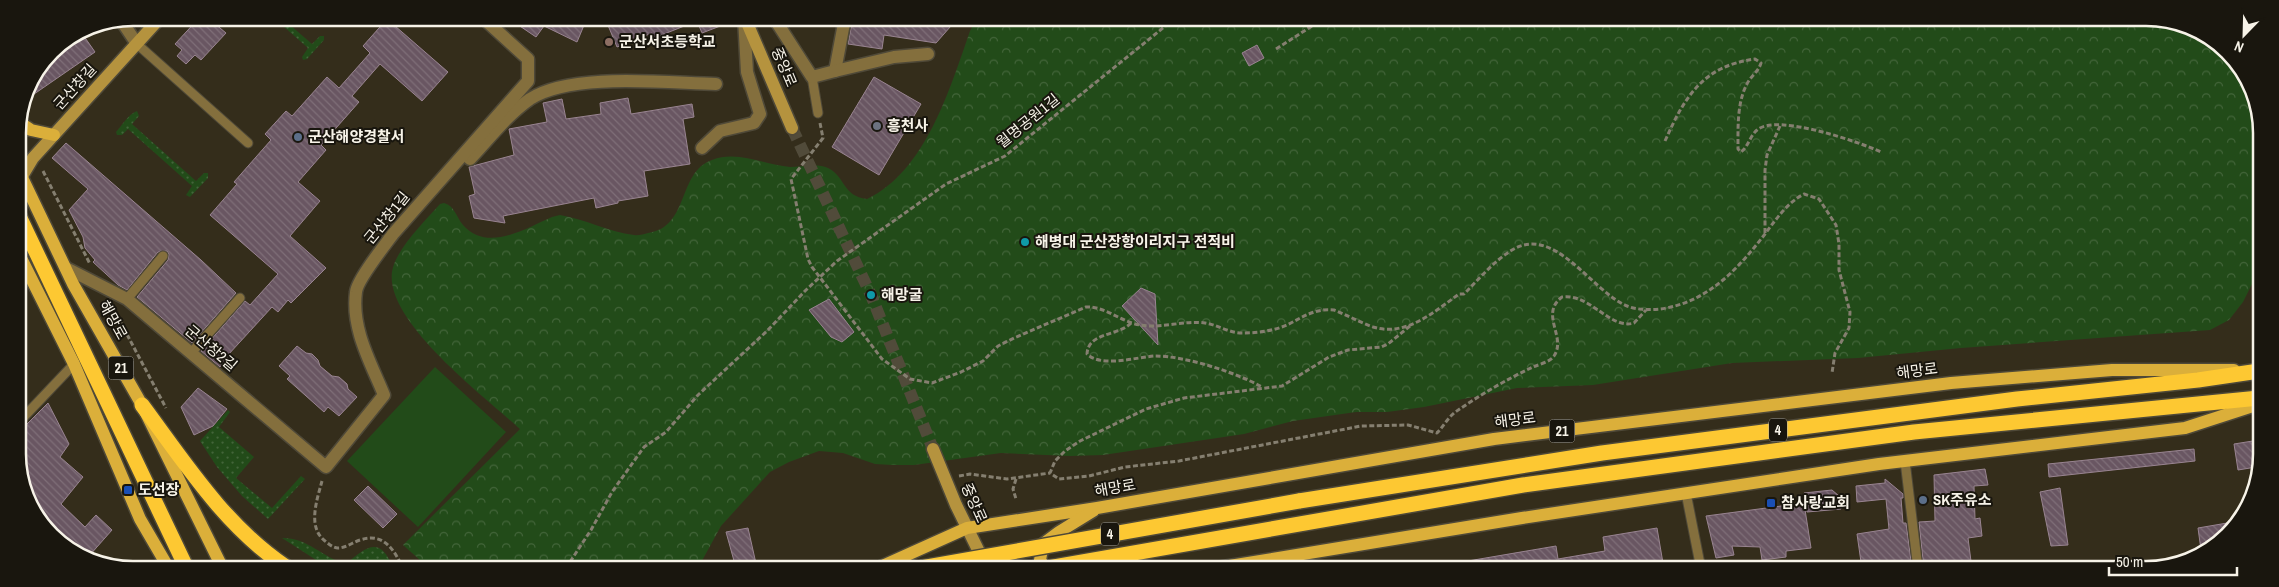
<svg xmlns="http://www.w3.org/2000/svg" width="2279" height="587" font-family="'Archivo Narrow','Noto Sans KR',sans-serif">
<defs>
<pattern id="grass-dots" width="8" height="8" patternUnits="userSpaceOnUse" patternTransform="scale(1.25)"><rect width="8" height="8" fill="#224b19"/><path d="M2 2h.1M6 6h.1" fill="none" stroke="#43653a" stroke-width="1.8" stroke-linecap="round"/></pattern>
<pattern id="forest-crowns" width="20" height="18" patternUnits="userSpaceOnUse" patternTransform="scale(1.25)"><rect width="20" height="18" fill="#224b19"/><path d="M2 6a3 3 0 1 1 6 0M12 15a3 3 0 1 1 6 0" fill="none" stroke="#43653a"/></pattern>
<pattern id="building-back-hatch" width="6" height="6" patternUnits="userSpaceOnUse" patternTransform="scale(1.25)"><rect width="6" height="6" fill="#695662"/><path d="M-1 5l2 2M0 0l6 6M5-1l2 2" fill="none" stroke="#7f6f78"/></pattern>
</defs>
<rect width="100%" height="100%" fill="#342d1b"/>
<g fill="url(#grass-dots)">
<path d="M 274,18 L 282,18 L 312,44 L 320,36 L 324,36 L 324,40 L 307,59 L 303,60 L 302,57 L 308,48 Z"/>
<path d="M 137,111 L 139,116 L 132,124 L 196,181 L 204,173 L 208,173 L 208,178 L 190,197 L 186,195 L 192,186 L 128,129 L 122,135 L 117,135 L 116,132 C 122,125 129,114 137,111 Z"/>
<path d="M 228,410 L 230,412 L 219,427 L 254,457 L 236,478 L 272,508 L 301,476 L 305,479 L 268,519 L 242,496 L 217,467 L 200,441 Z"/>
<path d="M 282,538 C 309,538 321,557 346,564 C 365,548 380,534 393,568 L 327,567 Z"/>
</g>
<path fill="url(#forest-crowns)" d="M 977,18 L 2169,20 L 2228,52 L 2259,111 L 2259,270 L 2243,302 L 2229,320 L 2210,330 L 1961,348 L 1858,358 L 1732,363 L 1593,385 L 1517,388 L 1424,407 L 1387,412 L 1356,412 L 1293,421 L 1244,434 L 1103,455 L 1070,456 L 1001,453 L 914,465 L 892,465 L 875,464 L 843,453 L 819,451 L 789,462 L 770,472 L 721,526 L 698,568 L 429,568 L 403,545 L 520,429 C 485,397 385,322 392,272 C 395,250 425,221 440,204 L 444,203 C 455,206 456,217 463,225 C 488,253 526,228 552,217 L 560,215 C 585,219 609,232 634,235 C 638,236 644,234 648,233 C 690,227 677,172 712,160 C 738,150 764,165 790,167 C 802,167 817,163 828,168 C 846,177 842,196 867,199 C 926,171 950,88 970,31 Z"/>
<path fill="#224b19" d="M 435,367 L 506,432 L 418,527 L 347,461 Z"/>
<g fill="url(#building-back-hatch)" stroke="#998491">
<path d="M 199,18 L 208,18 L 226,33 L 201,60 L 195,55 L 186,64 L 177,56 L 182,50 L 175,44 Z"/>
<path d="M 508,18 L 587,18 L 577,42 L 544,26 L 536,37 Z"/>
<path d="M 605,18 L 736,18 L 736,20 L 702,33 L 697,21 L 654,38 L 652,33 L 617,47 Z"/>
<path d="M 853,18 L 958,18 L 936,43 L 884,35 L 882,49 L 848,44 Z"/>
<path d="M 387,19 L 448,72 L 422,101 L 380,64 L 352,96 L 359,102 L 321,145 L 326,150 L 298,182 L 320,201 L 290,236 L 326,268 L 291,303 L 288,300 L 278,312 L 272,307 L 228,355 L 229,356 L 220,367 L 201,351 L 245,301 L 250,305 L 278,274 L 210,215 L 237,184 L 234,182 L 271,140 L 265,134 L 286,111 L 292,116 L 327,77 L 339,88 L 370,53 L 363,46 Z"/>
<path d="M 81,32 L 95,52 L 24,101 L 29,82 L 52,51 Z"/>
<path d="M 1257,45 L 1264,58 L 1249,66 L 1242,53 Z"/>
<path d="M 874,77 L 921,104 L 879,175 L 832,147 Z"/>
<path d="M 628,98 L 631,114 L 692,104 L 694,117 L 683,119 L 690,164 L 644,171 L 648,196 L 618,201 L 618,203 L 596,208 L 594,198 L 503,216 L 505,223 L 474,218 L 469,196 L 475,194 L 469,167 L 514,155 L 509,129 L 547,122 L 543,103 L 562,99 L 566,119 L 601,114 L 600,103 Z"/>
<path d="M 66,143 L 201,260 L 236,293 L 192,343 L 137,297 L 168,260 L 169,254 L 167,251 L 158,252 L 127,290 L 118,285 L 93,262 L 95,260 L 85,248 L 83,237 L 69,210 L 88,189 L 52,158 Z"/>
<path d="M 1141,288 L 1155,294 L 1158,345 L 1122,306 Z"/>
<path d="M 829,299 L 854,332 L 842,342 L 831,337 L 809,310 Z"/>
<path d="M 297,346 L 306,353 L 312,354 L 318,360 L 320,366 L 332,376 L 339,377 L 347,384 L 348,389 L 357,397 L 339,416 L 328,407 L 324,412 L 287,379 L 290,376 L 279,366 Z"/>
<path d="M 198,388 L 227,409 L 213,426 L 194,435 L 181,407 Z"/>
<path d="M 48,403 L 69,444 L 60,457 L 83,477 L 61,504 L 85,527 L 96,515 L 112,530 L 89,556 L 73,547 L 43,521 L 20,477 L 20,431 Z"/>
<path d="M 2259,440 L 2259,460 L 2255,460 L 2256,467 L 2238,470 L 2234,444 Z"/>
<path d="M 2194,449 L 2195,461 L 2049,477 L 2048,464 Z"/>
<path d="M 1985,469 L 1988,485 L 1974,486 L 1975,519 L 1980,518 L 1982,536 L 1968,538 L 1972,569 L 1924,569 L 1919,522 L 1935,521 L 1934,475 Z"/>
<path d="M 1885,479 L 1903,494 L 1903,498 L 1901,498 L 1903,523 L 1906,523 L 1912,569 L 1862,569 L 1857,534 L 1889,529 L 1886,499 L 1857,502 L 1856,486 L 1885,483 Z"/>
<path d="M 368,486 L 397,514 L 383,528 L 354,500 Z"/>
<path d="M 2060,488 L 2068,545 L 2051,546 L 2040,492 Z"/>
<path d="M 1832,490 L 1839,496 L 1841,509 L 1807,512 L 1804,493 Z"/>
<path d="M 1804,503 L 1811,548 L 1786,551 L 1786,557 L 1762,560 L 1760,547 L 1732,546 L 1734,555 L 1716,558 L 1706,516 Z"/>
<path d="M 2233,522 L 2222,541 L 2201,550 L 2198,528 Z"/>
<path d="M 748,528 L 757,568 L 736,568 L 726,532 Z"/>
<path d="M 1657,528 L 1664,569 L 1469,569 L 1468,561 L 1556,546 L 1558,559 L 1605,551 L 1603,537 Z"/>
</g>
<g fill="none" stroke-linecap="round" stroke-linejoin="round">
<path stroke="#514b3a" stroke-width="12" stroke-dasharray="12 6" stroke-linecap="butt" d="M 792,128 L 871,295 L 933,449"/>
<g stroke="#4f4938" stroke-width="11">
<g id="lane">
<path d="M 137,44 L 248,143"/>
<path d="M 812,77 L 818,113"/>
<path d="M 127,299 L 163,256"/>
<path d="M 191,353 L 240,298"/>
<path d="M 19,422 L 74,364"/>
<path d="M 1905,461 L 1918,569"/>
<path d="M 1686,493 L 1701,569"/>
</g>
</g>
<g stroke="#4f4938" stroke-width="15">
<g id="street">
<path d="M 774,18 L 812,77 L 835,71 L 845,18"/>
<path d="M 121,20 L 137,44"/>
<path d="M 835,71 L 894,57 L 928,54"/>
<path d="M 702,148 L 720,131 L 754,123 L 760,114 L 747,72 L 744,18"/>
<path d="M 470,159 C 489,139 507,115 530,99 C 571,72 667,83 716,84"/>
<path d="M 66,268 L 127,299 L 326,467 L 384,395 C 371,363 351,329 356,292 C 357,280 385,245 393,234 L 528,81 L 528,59 L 483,18"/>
</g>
</g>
<g stroke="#4f4938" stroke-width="15">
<g id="secondary">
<path d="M 745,18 L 792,128"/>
<path d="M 18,183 L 33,158 L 160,18"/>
<path d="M 933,449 L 956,505 L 987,568"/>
</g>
</g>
<g stroke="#4f4938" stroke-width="15">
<g id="primary">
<path d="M 19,122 L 31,130 L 54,135"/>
<path d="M 18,169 L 73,284 L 142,405 L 222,567"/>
<path d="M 18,252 L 74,364 L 140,519 L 168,567"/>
<path d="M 878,568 L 967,528 L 1097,508 L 1494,439 L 1951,383 L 2112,370 L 2234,370"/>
<path d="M 1045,568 L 1040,560 L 1043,544 L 1059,532 L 1093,511"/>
<path d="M 1217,568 L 1522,518 L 1879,464 L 2185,428 L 2259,404"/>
</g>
</g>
<g stroke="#4f4938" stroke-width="18">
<g id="highway">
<path d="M 18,214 L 186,567"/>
<path d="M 142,405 C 185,463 225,526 286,567"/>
<path d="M 1299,501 L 1602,453 L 2017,399 L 2198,380 L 2259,371"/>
<path d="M 1048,568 L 1523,485 L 1914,432 L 2259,398"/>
</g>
</g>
<g stroke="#857f70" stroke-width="3" stroke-dasharray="5 2.5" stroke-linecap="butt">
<path d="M 1276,49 L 1323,19"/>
<path d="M 820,123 L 823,138 L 791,179 L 808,259 L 812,267 L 882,359 L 910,379 L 932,383 L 961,372 L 983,361 L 998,346 L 1014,338 L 1086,307 C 1105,306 1121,322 1140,325 C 1161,329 1184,320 1205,323 C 1218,325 1229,333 1242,333 C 1257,333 1273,331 1287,325 C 1303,317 1315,308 1334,310 C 1347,315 1359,322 1373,327 C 1406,337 1434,312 1459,294 L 1464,294 C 1479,279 1494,261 1512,250 C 1555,224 1591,291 1627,306 C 1637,310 1649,310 1660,309 C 1707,303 1738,269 1765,234 C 1777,218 1787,203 1804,194 L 1819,199 L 1836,225 L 1839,244 L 1839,270 L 1850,312 L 1849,328 L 1835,353 L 1832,373"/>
<path d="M 1665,141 C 1685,96 1703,66 1755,59 L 1761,63 C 1758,73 1750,76 1746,86 C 1737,104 1738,129 1738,149 L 1741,152 C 1748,147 1750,136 1757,130 C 1777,113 1859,142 1881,152"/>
<path d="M 43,171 L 90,264"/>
<path d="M 1765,233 L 1765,170 L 1767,155 L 1780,126"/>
<path d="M 113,308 L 166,408"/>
<path d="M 1131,323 C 1119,336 1088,332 1087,354 C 1101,368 1137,357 1155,356 C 1185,356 1235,372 1262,387"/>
<path d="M 1410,326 L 1388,344 L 1381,347 L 1348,350 L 1329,357 L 1282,386 L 1184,398 L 1146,409 L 1080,441 L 1065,451 L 1055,461 L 1050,473 L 1059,479 L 1089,476 L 1125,467 L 1179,461 L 1361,426 L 1408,425 L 1437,433 C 1443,427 1447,419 1454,413 C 1478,396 1507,379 1533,367 C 1540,364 1550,362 1554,356 C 1567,337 1539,314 1562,297 C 1590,293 1610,330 1634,323 L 1646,310"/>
<path d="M 959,476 L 970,474 L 1007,479 L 1050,473"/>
<path d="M 1016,479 L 1013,489 L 1016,499"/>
<path d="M 322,481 C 317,500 307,527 325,541 C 329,544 333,548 338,548 C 346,548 353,542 360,540 C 384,532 394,550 403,568"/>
<path d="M 300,562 L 307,567"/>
<path d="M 566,568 L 591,530 L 612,492 L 644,447 L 666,432 L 698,395 L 767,331 L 806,290 L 837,261 L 946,184 L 1005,156 L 1174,19"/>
</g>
<use href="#lane" stroke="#846f3d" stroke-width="9"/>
<use href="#street" stroke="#846f3d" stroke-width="12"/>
<use href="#secondary" stroke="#b5933e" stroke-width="12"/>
<use href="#primary" stroke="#dbaf3a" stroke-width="12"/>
<use href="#highway" stroke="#fdc832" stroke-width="15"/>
<g stroke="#4f4938" stroke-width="18" stroke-linecap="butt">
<path id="highway-bridge" d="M 921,568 L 1299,501"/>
</g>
<use href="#highway-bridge" stroke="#fdc832" stroke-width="15"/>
</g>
<circle fill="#8d6e63" stroke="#19160e" stroke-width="2" cx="609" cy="42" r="5"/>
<circle fill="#6b7280" stroke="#19160e" stroke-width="2" cx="877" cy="126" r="5"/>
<g fill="#5c6f8a" stroke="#19160e" stroke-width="2">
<circle cx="298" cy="137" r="5"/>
<circle cx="1923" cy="500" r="5"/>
</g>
<g fill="#0f9aa8" stroke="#19160e" stroke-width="2">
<circle cx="1025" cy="242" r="5"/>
<circle cx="871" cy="295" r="5"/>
</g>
<g fill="#1a4fb4" stroke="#19160e" stroke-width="2">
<rect x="123" y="485" width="10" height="10" rx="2.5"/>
<rect x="1766" y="498" width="10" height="10" rx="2.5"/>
</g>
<g text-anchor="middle" stroke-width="4" stroke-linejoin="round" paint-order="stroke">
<g fill="#19160e" stroke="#b4b1a7" stroke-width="1">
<rect x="108.5" y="356.5" width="25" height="23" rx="4"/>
<rect x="1769" y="418.5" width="18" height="23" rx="4"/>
<rect x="1549.5" y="419.5" width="25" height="23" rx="4"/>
<rect x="1101" y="522.5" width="18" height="23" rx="4"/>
</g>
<g font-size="14" font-weight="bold" fill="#f7f3e8">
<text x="121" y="373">21</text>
<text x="1778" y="435">4</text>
<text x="1562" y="436">21</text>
<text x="1110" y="539">4</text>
</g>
<g font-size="15" font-weight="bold" fill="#f7f3e8" stroke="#19160e" text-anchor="start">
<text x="619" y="47">군산서초등학교</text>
<text x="887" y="131">흥천사</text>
<text x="308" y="142">군산해양경찰서</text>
<text x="1035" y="247">해병대 군산장항이리지구 전적비</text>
<text x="881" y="300">해망굴</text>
<text x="138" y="495">도선장</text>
<text x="1933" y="505">SK주유소</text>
<text x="1781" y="508">참사랑교회</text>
</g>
<g font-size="15" fill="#f7f3e8" stroke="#19160e">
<text transform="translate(784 67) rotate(67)" y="5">중앙로</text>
<text transform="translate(75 87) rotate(-48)" y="5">군산창길</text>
<text transform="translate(1028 121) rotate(-39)" y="5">월명공원1길</text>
<text transform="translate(387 218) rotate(-51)" y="5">군산창1길</text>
<text transform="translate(113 320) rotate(61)" y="5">해망로</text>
<text transform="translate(211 348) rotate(40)" y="5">군산창2길</text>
<text transform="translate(1917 371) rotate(-7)" y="5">해망로</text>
<text transform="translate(1515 420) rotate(-7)" y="5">해망로</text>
<text transform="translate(1115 488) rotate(-10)" y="5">해망로</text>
<text transform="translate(974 503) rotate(66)" y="5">중앙로</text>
</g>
</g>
<path d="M0 0H2279V587H0ZM133 26H2146A107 107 0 0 1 2253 133V454A107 107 0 0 1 2146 561H133A107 107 0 0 1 26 454V133A107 107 0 0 1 133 26Z" fill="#19160e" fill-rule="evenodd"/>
<path fill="none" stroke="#f7f3e8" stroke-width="2.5" d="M133 26H2146A107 107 0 0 1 2253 133V454A107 107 0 0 1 2146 561H133A107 107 0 0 1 26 454V133A107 107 0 0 1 133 26Z"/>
<g transform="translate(2244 35) rotate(203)" stroke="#19160e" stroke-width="4" paint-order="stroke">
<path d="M0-4L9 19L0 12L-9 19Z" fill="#f7f3e8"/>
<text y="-8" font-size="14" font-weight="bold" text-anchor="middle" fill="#f7f3e8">N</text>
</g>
<path d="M2109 567v8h128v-8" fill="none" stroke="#f7f3e8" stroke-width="2.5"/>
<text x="2116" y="567" font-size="15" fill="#f7f3e8" stroke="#19160e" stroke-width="4" paint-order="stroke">50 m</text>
</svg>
